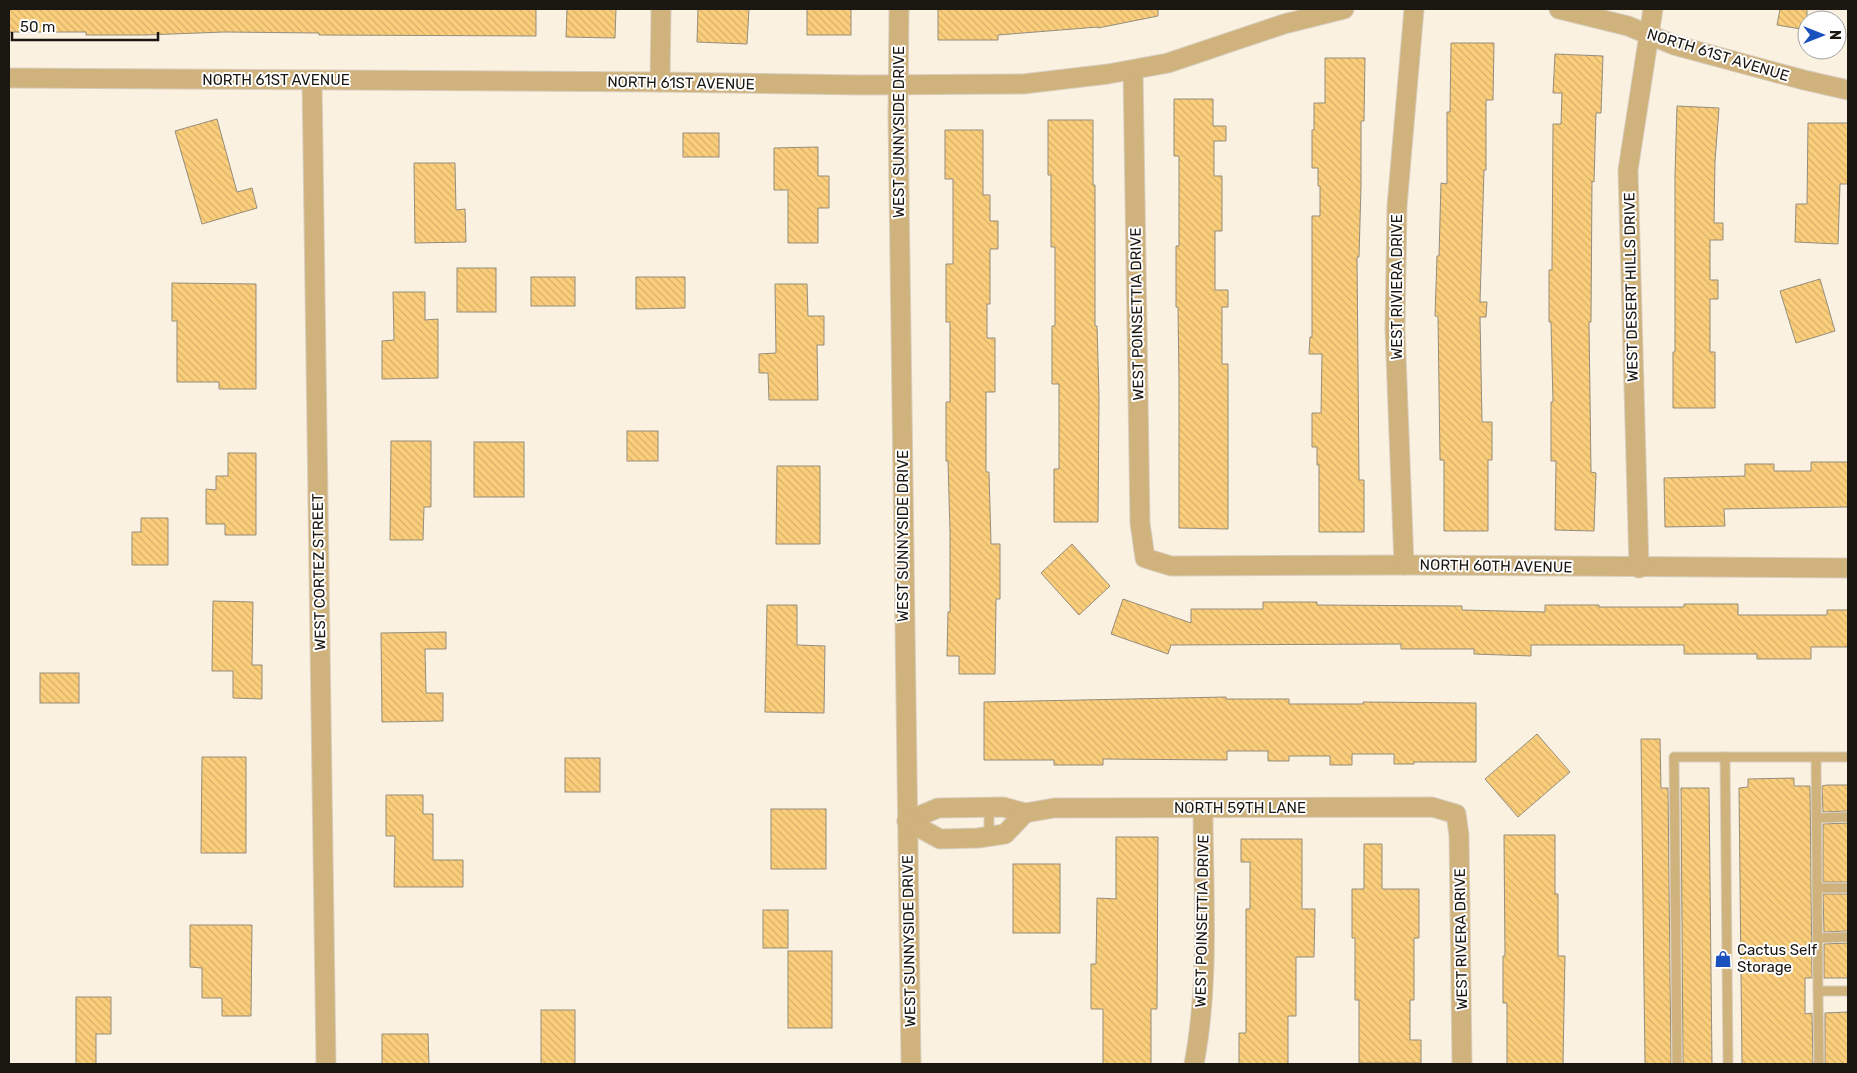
<svg xmlns="http://www.w3.org/2000/svg" width="1857" height="1073" font-family="Rubik,sans-serif">
<defs>
<pattern id="building-back-hatch" width="6" height="6" patternUnits="userSpaceOnUse" patternTransform="scale(1.25)"><rect width="6" height="6" fill="#face7b"/><path d="M-1 5l2 2M0 0l6 6M5-1l2 2" fill="none" stroke="#d6b069"/></pattern>
</defs>
<rect width="100%" height="100%" fill="#fbf1e0"/>
<g fill="url(#building-back-hatch)" stroke="#968d7d">
<path d="M 9,9 L 536,9 L 536,36 L 319,35 L 319,33 L 224,32 L 146,35 L 86,35 L 86,32 L 9,32 Z"/>
<path d="M 567,9 L 616,9 L 615,38 L 566,37 Z"/>
<path d="M 698,9 L 749,9 L 747,44 L 697,42 Z"/>
<rect x="807" y="9" width="44" height="26"/>
<path d="M 938,9 L 1158,9 L 1158,16 L 1098,28 L 1098,27 L 998,35 L 998,40 L 938,40 Z"/>
<path d="M 1780,9 L 1807,9 L 1807,30 L 1777,25 Z"/>
<path d="M 1451,43 L 1494,43 L 1493,100 L 1486,100 L 1486,170 L 1484,170 L 1480,302 L 1487,302 L 1486,317 L 1480,317 L 1482,422 L 1492,422 L 1492,460 L 1488,460 L 1488,531 L 1444,531 L 1444,460 L 1440,460 L 1438,316 L 1435,316 L 1437,256 L 1439,256 L 1441,183 L 1447,184 L 1447,112 L 1450,112 Z"/>
<path d="M 1555,54 L 1603,56 L 1601,113 L 1596,113 L 1594,182 L 1592,181 L 1591,322 L 1589,322 L 1591,472 L 1596,473 L 1594,531 L 1555,530 L 1556,461 L 1551,461 L 1551,402 L 1553,402 L 1551,322 L 1549,322 L 1549,270 L 1552,270 L 1553,124 L 1561,124 L 1562,93 L 1553,93 Z"/>
<path d="M 1325,58 L 1365,58 L 1364,121 L 1361,121 L 1361,186 L 1359,257 L 1357,257 L 1359,480 L 1364,480 L 1364,532 L 1319,532 L 1319,465 L 1317,465 L 1317,447 L 1312,447 L 1312,413 L 1321,413 L 1322,354 L 1309,354 L 1310,337 L 1312,337 L 1312,216 L 1320,216 L 1320,186 L 1318,186 L 1318,168 L 1312,168 L 1312,130 L 1314,130 L 1314,103 L 1325,103 Z"/>
<path d="M 1174,99 L 1213,99 L 1213,126 L 1226,126 L 1226,141 L 1214,141 L 1214,176 L 1222,176 L 1222,231 L 1215,231 L 1215,290 L 1228,290 L 1228,307 L 1222,307 L 1222,364 L 1228,364 L 1228,529 L 1179,528 L 1179,382 L 1178,307 L 1176,307 L 1176,246 L 1179,246 L 1179,156 L 1174,156 Z"/>
<path d="M 1677,106 L 1719,108 L 1715,161 L 1714,223 L 1723,223 L 1723,240 L 1710,240 L 1710,280 L 1718,280 L 1718,299 L 1710,299 L 1710,352 L 1715,352 L 1715,408 L 1673,408 L 1673,352 L 1675,352 L 1675,174 Z"/>
<path d="M 217,119 L 237,192 L 252,188 L 257,208 L 202,224 L 175,131 Z"/>
<path d="M 1048,120 L 1093,120 L 1093,185 L 1095,185 L 1095,326 L 1097,326 L 1099,397 L 1098,522 L 1054,522 L 1054,469 L 1059,469 L 1059,384 L 1052,384 L 1052,326 L 1055,326 L 1055,247 L 1051,247 L 1051,175 L 1048,175 Z"/>
<path d="M 1808,123 L 1848,123 L 1848,184 L 1840,184 L 1838,244 L 1795,242 L 1796,204 L 1807,204 Z"/>
<path d="M 945,130 L 983,130 L 983,195 L 990,195 L 990,221 L 998,221 L 998,249 L 990,249 L 990,304 L 987,304 L 987,338 L 995,338 L 995,392 L 986,392 L 986,472 L 989,472 L 991,544 L 1000,544 L 1000,599 L 996,599 L 995,674 L 959,674 L 959,656 L 947,656 L 948,612 L 950,612 L 950,531 L 948,461 L 946,461 L 946,402 L 950,402 L 950,322 L 946,322 L 946,264 L 953,264 L 953,179 L 945,179 Z"/>
<rect x="683" y="133" width="36" height="24"/>
<path d="M 818,147 L 818,176 L 829,176 L 829,208 L 818,208 L 818,243 L 788,243 L 788,190 L 774,190 L 774,148 Z"/>
<path d="M 414,163 L 455,163 L 456,210 L 465,209 L 466,242 L 415,243 Z"/>
<rect x="457" y="268" width="39" height="44"/>
<rect x="531" y="277" width="44" height="29"/>
<path d="M 636,277 L 685,277 L 685,308 L 636,309 Z"/>
<path d="M 1820,279 L 1835,331 L 1796,343 L 1780,291 Z"/>
<path d="M 172,283 L 256,284 L 256,389 L 219,389 L 219,382 L 177,382 L 177,321 L 172,321 Z"/>
<path d="M 775,284 L 807,284 L 808,316 L 824,316 L 824,345 L 817,345 L 818,400 L 769,400 L 768,373 L 759,373 L 759,354 L 776,353 Z"/>
<path d="M 393,292 L 425,292 L 425,320 L 438,319 L 438,378 L 382,379 L 382,341 L 394,340 Z"/>
<rect x="627" y="431" width="31" height="30"/>
<path d="M 391,441 L 431,441 L 431,507 L 424,507 L 423,540 L 390,540 Z"/>
<rect x="474" y="442" width="50" height="55"/>
<path d="M 228,453 L 256,453 L 256,535 L 225,535 L 225,524 L 206,524 L 206,489 L 216,490 L 216,476 L 228,476 Z"/>
<path d="M 1811,462 L 1848,462 L 1848,507 L 1724,509 L 1725,526 L 1665,527 L 1664,478 L 1745,476 L 1745,464 L 1774,464 L 1774,471 L 1811,471 Z"/>
<path d="M 777,466 L 820,466 L 820,544 L 776,544 Z"/>
<path d="M 141,518 L 168,518 L 168,565 L 132,565 L 132,532 L 141,532 Z"/>
<path d="M 1072,544 L 1110,586 L 1079,615 L 1041,573 Z"/>
<path d="M 1123,599 L 1191,623 L 1191,609 L 1263,609 L 1263,602 L 1317,602 L 1317,605 L 1462,606 L 1462,610 L 1545,612 L 1545,605 L 1599,605 L 1599,607 L 1684,607 L 1684,604 L 1738,604 L 1738,615 L 1827,615 L 1827,610 L 1848,610 L 1848,647 L 1811,647 L 1811,659 L 1757,659 L 1757,654 L 1684,654 L 1684,645 L 1531,645 L 1531,656 L 1474,654 L 1474,649 L 1401,649 L 1401,644 L 1171,645 L 1168,654 L 1111,634 Z"/>
<path d="M 213,601 L 253,602 L 252,665 L 262,665 L 262,699 L 233,698 L 233,671 L 212,671 Z"/>
<path d="M 767,605 L 797,605 L 797,645 L 825,646 L 824,713 L 765,712 Z"/>
<path d="M 446,632 L 446,649 L 425,649 L 426,693 L 443,693 L 443,721 L 382,722 L 381,633 Z"/>
<rect x="40" y="673" width="39" height="30"/>
<path d="M 1226,697 L 1226,699 L 1289,699 L 1289,704 L 1363,704 L 1363,702 L 1476,703 L 1476,762 L 1414,762 L 1414,764 L 1394,764 L 1394,754 L 1352,754 L 1352,765 L 1330,765 L 1330,756 L 1289,756 L 1289,761 L 1268,761 L 1268,751 L 1227,751 L 1227,760 L 1103,759 L 1103,765 L 1054,765 L 1054,760 L 984,760 L 984,702 Z"/>
<path d="M 1537,734 L 1570,772 L 1518,817 L 1485,779 Z"/>
<path d="M 1641,739 L 1660,739 L 1661,788 L 1668,788 L 1671,1064 L 1645,1064 Z"/>
<path d="M 202,757 L 246,757 L 246,853 L 201,853 Z"/>
<rect x="565" y="758" width="35" height="34"/>
<path d="M 1794,778 L 1794,786 L 1810,786 L 1812,978 L 1805,978 L 1805,1014 L 1812,1013 L 1813,1064 L 1742,1064 L 1739,788 L 1748,787 L 1748,779 Z"/>
<path d="M 1827,785 L 1848,785 L 1848,811 L 1823,812 L 1822,786 Z"/>
<path d="M 1681,788 L 1709,788 L 1712,1064 L 1683,1064 Z"/>
<path d="M 386,795 L 423,795 L 423,814 L 433,814 L 433,860 L 463,860 L 463,887 L 394,887 L 395,836 L 386,836 Z"/>
<rect x="771" y="809" width="55" height="60"/>
<path d="M 1848,823 L 1848,882 L 1823,882 L 1823,824 Z"/>
<path d="M 1504,835 L 1555,835 L 1555,894 L 1558,894 L 1558,956 L 1565,956 L 1563,1064 L 1507,1064 L 1507,1003 L 1503,1003 L 1503,956 L 1505,956 Z"/>
<path d="M 1116,837 L 1158,837 L 1157,1009 L 1151,1009 L 1151,1064 L 1103,1064 L 1103,1009 L 1091,1009 L 1091,964 L 1096,964 L 1097,898 L 1116,899 Z"/>
<path d="M 1241,839 L 1302,839 L 1302,909 L 1315,909 L 1314,957 L 1296,957 L 1296,1016 L 1288,1016 L 1288,1064 L 1239,1064 L 1239,1033 L 1246,1033 L 1246,909 L 1250,909 L 1250,862 L 1241,862 Z"/>
<path d="M 1364,844 L 1382,844 L 1382,889 L 1419,889 L 1419,938 L 1414,938 L 1414,1000 L 1410,1000 L 1410,1040 L 1421,1040 L 1421,1063 L 1359,1063 L 1359,1000 L 1355,1000 L 1355,938 L 1352,938 L 1352,889 L 1364,889 Z"/>
<rect x="1013" y="864" width="47" height="69"/>
<path d="M 1823,894 L 1848,894 L 1848,931 L 1824,932 Z"/>
<rect x="763" y="910" width="25" height="38"/>
<path d="M 190,925 L 252,925 L 251,1016 L 222,1016 L 222,998 L 202,998 L 202,968 L 190,967 Z"/>
<path d="M 1848,943 L 1848,978 L 1824,978 L 1824,944 Z"/>
<rect x="788" y="951" width="44" height="77"/>
<path d="M 76,997 L 111,997 L 111,1034 L 96,1034 L 96,1064 L 76,1064 Z"/>
<rect x="541" y="1010" width="34" height="54"/>
<path d="M 1848,1012 L 1848,1064 L 1825,1064 L 1825,1013 Z"/>
<path d="M 382,1034 L 428,1034 L 429,1064 L 382,1064 Z"/>
</g>
<g fill="none" stroke-linecap="round" stroke-linejoin="round">
<g stroke="#d7cebf" stroke-width="11">
<g id="lane">
<path d="M 1725,757 L 1728,1064"/>
<path d="M 1816,757 L 1818,991"/>
<path d="M 1817,818 L 1848,817"/>
<path d="M 989,836 L 989,807"/>
<path d="M 1817,888 L 1848,888"/>
<path d="M 1817,938 L 1848,937"/>
<path d="M 1677,1064 L 1674,757 L 1848,757"/>
<path d="M 1819,1064 L 1818,991 L 1848,991"/>
</g>
</g>
<g stroke="#d7cebf" stroke-width="21">
<g id="street">
<path d="M 899,9 L 898,115 L 911,1064"/>
<path d="M 1559,9 L 1628,26 L 1674,45 L 1804,80 L 1848,90"/>
<path d="M 1133,70 L 1140,523 L 1145,558 L 1171,566 L 1404,565 L 1848,568"/>
<path d="M 9,78 L 660,82 L 862,85 L 1023,84 L 1108,74 L 1168,63 L 1284,24 L 1344,9"/>
<path d="M 312,80 L 326,1064"/>
<path d="M 660,82 L 661,9"/>
<path d="M 1404,565 L 1395,329 L 1397,206 L 1414,9"/>
<path d="M 1639,568 L 1628,170 L 1653,9"/>
<path d="M 907,821 L 938,808 L 1003,807 L 1025,813 L 1054,808 L 1432,807 L 1456,814 L 1459,835 L 1462,1064"/>
<path d="M 907,821 L 940,839 L 978,838 L 1005,834 L 1025,813"/>
<path d="M 1194,1064 C 1210,980 1203,893 1203,808"/>
</g>
</g>
<use href="#lane" stroke="#d0b27d" stroke-width="9"/>
<use href="#street" stroke="#d0b27d" stroke-width="19"/>
</g>
<defs>
<g id="shop-bare" transform="scale(1.35)"><path d="M-5-2.5h2.3a2.7 3.5 0 0 1 5.4 0H5L5.5 6h-11ZM-1.5-2.5h3a1.5 2.3 0 0 0-3 0Z" fill="#1a51be" stroke="#fff" stroke-width="2.5" paint-order="stroke"/></g>
</defs>
<g fill-rule="evenodd">
<use href="#shop-bare" x="1723" y="959"/>
</g>
<g text-anchor="middle" stroke-width="4" stroke-linejoin="round" paint-order="stroke">
<g font-size="15" fill="#1a1711" stroke="#fff">
<text transform="translate(1718 55) rotate(17)" y="5">NORTH 61ST AVENUE</text>
<text x="276" y="85">NORTH 61ST AVENUE</text>
<text transform="translate(681 83) rotate(1)" y="5">NORTH 61ST AVENUE</text>
<text transform="translate(899 132) rotate(-90)" y="5">WEST SUNNYSIDE DRIVE</text>
<text transform="translate(1397 287) rotate(-90)" y="5">WEST RIVIERA DRIVE</text>
<text transform="translate(1631 287) rotate(-91)" y="5">WEST DESERT HILLS DRIVE</text>
<text transform="translate(1137 314) rotate(-91)" y="5">WEST POINSETTIA DRIVE</text>
<text transform="translate(903 536) rotate(-90)" y="5">WEST SUNNYSIDE DRIVE</text>
<text transform="translate(1496 566) rotate(1)" y="5">NORTH 60TH AVENUE</text>
<text transform="translate(319 572) rotate(-91)" y="5">WEST CORTEZ STREET</text>
<text x="1240" y="813">NORTH 59TH LANE</text>
<text transform="translate(1202 921) rotate(-89)" y="5">WEST POINSETTIA DRIVE</text>
<text transform="translate(1461 939) rotate(-91)" y="5">WEST RIVERA DRIVE</text>
<text transform="translate(909 941) rotate(-91)" y="5">WEST SUNNYSIDE DRIVE</text>
</g>
<g font-size="15" fill="#1a1711" stroke="#fff" text-anchor="start">
<text x="1737" y="955">Cactus Self<tspan x="1737" dy="17">Storage</tspan></text>
</g>
</g>
<rect width="1857" height="1073" fill="none" stroke="#1a1711" stroke-width="20"/>
<g transform="translate(1822 35) rotate(90)"><circle r="24" fill="#ffffff" stroke="#a3a2a0"/>
<path d="M0-4L9 19L0 12L-9 19Z" fill="#1a51be"/>
<text y="-8" font-size="14" font-weight="bold" text-anchor="middle" fill="#1a1711">N</text>
</g>
<path d="M12 32v8h146v-8" fill="none" stroke="#1a1711" stroke-width="2.5"/>
<text x="20" y="32" font-size="15" fill="#1a1711" stroke="#ffffff" stroke-width="4" paint-order="stroke">50 m</text>
</svg>
